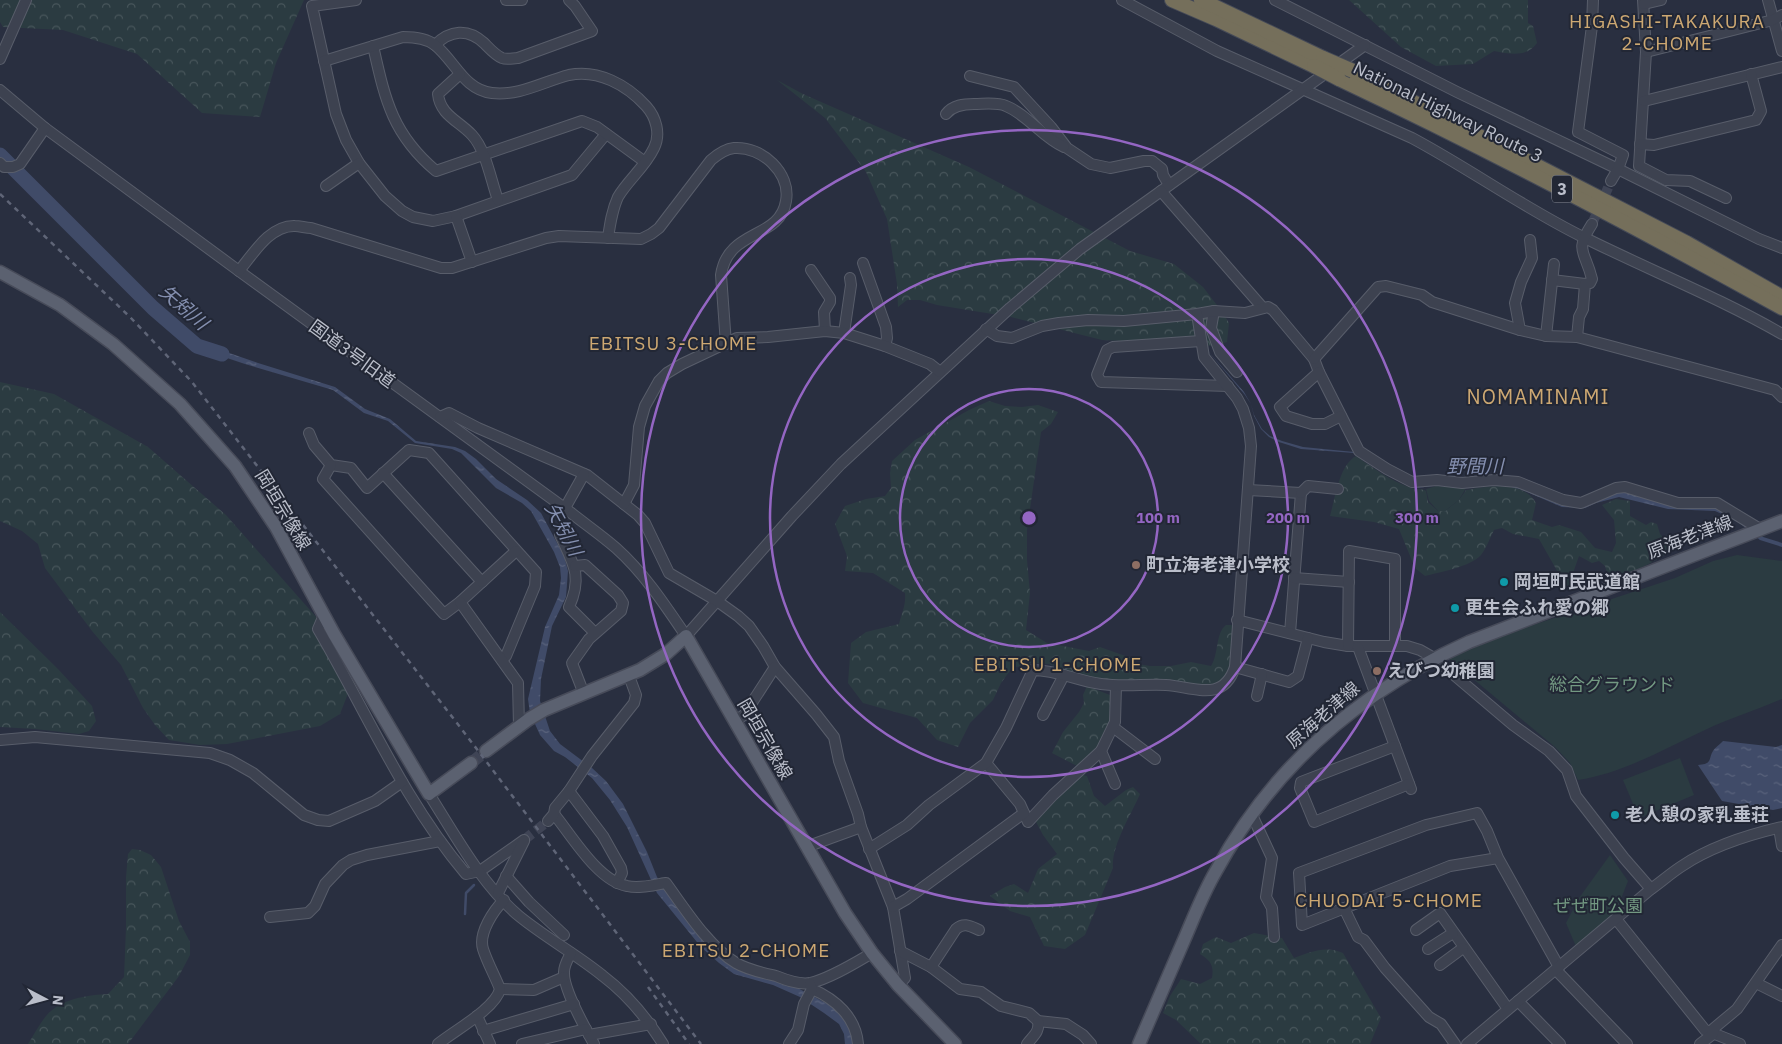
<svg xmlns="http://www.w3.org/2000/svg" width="1782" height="1044" font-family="'IBM Plex Sans','Noto Sans JP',sans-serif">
<defs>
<pattern id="forest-crowns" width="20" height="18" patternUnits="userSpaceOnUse" patternTransform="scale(1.25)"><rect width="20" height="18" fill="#2b3b41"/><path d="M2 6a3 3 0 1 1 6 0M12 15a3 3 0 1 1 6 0" fill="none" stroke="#48565b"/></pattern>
<pattern id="water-ripples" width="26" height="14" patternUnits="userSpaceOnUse" patternTransform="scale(1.25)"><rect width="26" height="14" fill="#404b68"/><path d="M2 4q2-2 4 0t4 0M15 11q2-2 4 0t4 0" fill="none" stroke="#5a637c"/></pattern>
</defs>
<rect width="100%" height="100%" fill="#292f40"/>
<g fill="url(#forest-crowns)">
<path d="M 0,0 L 304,0 L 276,63 L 260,117 L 202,113 L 137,54 L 63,30 L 3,27 L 0,22 Z"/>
<path d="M 1349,0 L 1528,0 L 1528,23 L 1533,26 L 1537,43 C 1526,58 1510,54 1494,51 L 1473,64 L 1436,66 L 1401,47 Z"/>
<path d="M 777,80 L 803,94 L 969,167 L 1130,251 L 1174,264 L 1203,287 L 1223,313 L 1229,323 L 1227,342 L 1214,346 L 1102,340 L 1011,317 L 937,305 L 920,300 L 907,300 L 898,307 L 897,284 L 887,219 L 866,172 L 825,118 Z"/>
<path d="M 0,382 L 54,394 L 148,447 L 226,515 L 356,662 L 356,673 L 340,714 L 320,726 L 227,744 L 200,745 L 169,740 L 155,725 L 143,708 L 121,665 L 92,631 L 45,568 L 38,544 L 22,531 L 0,521 Z"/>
<path d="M 989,401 L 1005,406 L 1022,407 L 1038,405 L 1058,412 L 1051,424 L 1041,432 L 1027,530 L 1027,560 L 1030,593 L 1026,630 L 1047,643 L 1089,651 L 1100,647 L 1131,658 L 1138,664 L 1150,666 L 1171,666 L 1191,662 L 1211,666 C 1219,654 1215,634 1226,625 L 1233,625 C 1234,639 1235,670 1223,680 C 1221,682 1216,684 1212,685 L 1094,680 L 1049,664 L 1031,663 L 1012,668 L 1001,683 L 993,700 L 970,723 L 958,747 L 937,740 L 917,718 L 863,703 L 848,683 L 851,643 L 866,632 L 899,624 C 902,612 906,605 905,593 L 873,573 L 845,571 L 847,556 L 835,524 L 845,506 L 866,499 L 885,496 L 891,488 L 890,473 L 892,461 L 915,440 L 969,410 Z"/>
<path d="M 1356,456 C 1373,468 1391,481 1411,488 C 1416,490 1421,488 1426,491 L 1428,502 L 1438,511 L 1445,511 L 1459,500 L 1466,490 C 1488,486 1523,480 1536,503 L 1532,520 L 1552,527 L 1559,525 L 1581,532 L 1595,548 L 1612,552 L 1616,543 L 1614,520 L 1602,505 L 1616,499 L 1630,501 L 1630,516 L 1646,525 L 1651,522 L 1657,524 L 1660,534 L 1666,540 L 1667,553 C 1651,563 1626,579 1607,573 L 1605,566 L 1599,561 L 1592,563 L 1579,556 L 1573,573 L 1570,589 L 1568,590 L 1539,539 L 1513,534 L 1502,528 L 1494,530 C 1490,538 1486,549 1481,555 C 1470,567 1440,572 1425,576 L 1415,568 L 1399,529 L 1374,522 L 1330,516 C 1335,499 1339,465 1356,456 Z"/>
<path d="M 0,612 L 58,669 L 92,706 L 96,721 L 89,731 L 79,734 L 35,729 L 0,727 Z"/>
<path d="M 1087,686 L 1110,695 L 1113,700 L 1113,721 L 1094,754 L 1077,766 L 1052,753 L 1063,732 L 1079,712 L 1084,703 L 1083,695 Z"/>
<path d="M 1078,774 L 1087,776 L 1094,796 L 1105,806 L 1126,790 L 1133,787 L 1140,794 C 1131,815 1111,846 1113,868 L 1085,935 L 1065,949 L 1044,946 L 1030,917 L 1010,911 L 990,896 L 1005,887 L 1014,884 L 1028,893 L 1038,869 L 1057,854 L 1043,835 L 1035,820 L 1054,796 L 1063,794 L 1066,785 Z"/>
<path d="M 132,849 L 140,850 L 151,855 L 161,867 L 179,921 L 190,942 L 190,955 L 179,976 L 128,1044 L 28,1044 C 34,1035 43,1017 51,1011 C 66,998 89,995 108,994 L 124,977 L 126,928 L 126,877 L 128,854 Z"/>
<path d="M 1254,933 L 1282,938 L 1294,958 C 1310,952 1326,945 1343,953 L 1381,1018 L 1370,1044 L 1201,1044 L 1176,1020 L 1163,1013 L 1170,996 L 1181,979 L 1200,984 L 1212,978 C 1214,965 1211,961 1200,954 L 1203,944 L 1216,937 L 1231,943 Z"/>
</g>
<g fill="#2b3b41">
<path d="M 1436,486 L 1466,488 L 1459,500 L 1445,511 L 1438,511 L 1429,501 L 1426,489 Z"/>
<path d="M 1737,555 L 1782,561 L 1782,699 C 1757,710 1731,718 1707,729 C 1666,748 1624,773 1578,780 L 1570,763 L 1555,747 L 1448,658 L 1521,629 L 1675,578 L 1713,561 Z"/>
<path d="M 1680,758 L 1694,795 L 1639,818 L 1623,780 Z"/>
<path d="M 1610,855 L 1628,881 L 1614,917 L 1577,949 L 1566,923 L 1579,898 Z"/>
</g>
<g fill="url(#water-ripples)">
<path d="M 206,345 L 258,363 L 335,387 L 365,409 L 390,419 L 416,441 L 455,447 L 465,451 L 476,459 L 496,479 L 527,500 L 541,513 L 564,556 L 568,571 L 566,597 L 552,626 L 541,679 L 540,701 L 550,731 L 560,744 L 592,768 L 606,781 L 623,804 L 647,852 L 657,877 L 666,892 L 719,955 L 792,985 L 837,1009 L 847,1020 L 855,1044 L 845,1044 L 844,1034 L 839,1024 L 824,1013 L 800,997 L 773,985 L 734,974 L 719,963 L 701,947 L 657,893 L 627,827 L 610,800 L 592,778 L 565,757 L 554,751 L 540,735 L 530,713 L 528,699 L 545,627 L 559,595 L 561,578 L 560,567 L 554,552 L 531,511 L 522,503 L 496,488 L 461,453 L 452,449 L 415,443 L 388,421 L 364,413 L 333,390 L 245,364 L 200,349 Z"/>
<path d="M 1208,351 L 1244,392 L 1251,404 L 1254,415 L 1262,429 L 1270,436 L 1282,441 L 1303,447 L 1354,452 L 1425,485 L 1505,482 L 1562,504 L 1598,498 L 1623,492 L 1660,503 L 1686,506 L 1711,506 L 1745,522 L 1763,537 L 1782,543 L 1782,547 L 1760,540 L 1736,520 L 1715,511 L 1668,509 L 1619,497 L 1596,503 L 1585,508 L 1562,507 L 1520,489 L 1502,485 L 1442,485 L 1416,488 L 1354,453 L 1301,449 L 1279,442 L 1269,437 L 1261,429 L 1254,416 L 1251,404 L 1245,395 Z"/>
<path d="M 1723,741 L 1776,747 L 1782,745 L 1782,808 L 1773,810 L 1722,801 L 1698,765 C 1713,764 1708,759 1713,751 C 1715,748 1720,744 1723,741 Z"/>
</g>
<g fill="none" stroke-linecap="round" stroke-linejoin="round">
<path stroke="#404b68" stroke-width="2.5" d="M 465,914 L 466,893 L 474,885"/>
<path stroke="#404b68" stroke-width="15" d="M 0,155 L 153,308 L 197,346 L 222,354"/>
<g stroke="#3f4455" stroke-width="10" stroke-dasharray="10 5" stroke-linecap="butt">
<path d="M 1592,224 L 1611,181"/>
<path d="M 524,840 L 548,821"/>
</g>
<path stroke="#3f4455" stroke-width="12" stroke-dasharray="12 6" stroke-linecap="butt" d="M 471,763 L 486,751"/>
<g stroke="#585d6a" stroke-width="12">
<g id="minor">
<path d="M 356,0 L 312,6 L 336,114 L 346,140 L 359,163 L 385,196 L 402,211 L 413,217 L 433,221 L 456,216 L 572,175 L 606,134"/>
<path d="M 506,0 L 522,0"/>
<path d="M 1122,0 L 1217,51 L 1412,138 C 1470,169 1524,208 1583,237 C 1649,270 1718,297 1782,334"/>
<path d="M 1275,0 L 1457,92 L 1618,169 L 1759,239 L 1782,248"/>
<path d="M 1593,0 L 1592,26 L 1578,132 L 1623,155 L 1618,169 L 1611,181"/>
<path d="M 1643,0 L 1646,52 L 1639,166 L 1666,180 L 1690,181 L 1726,198"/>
<path d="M 1768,0 L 1782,51"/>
<path d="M 1644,4 L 1661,0"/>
<path d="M 435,45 C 450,30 468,28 484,43 C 489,48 495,55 502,58 C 507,60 513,58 518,58 L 592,31 L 575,6 L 569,0"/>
<path d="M 373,46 C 385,99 392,134 436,171 L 582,121 L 597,127 L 645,162"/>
<path d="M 1646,52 L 1773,20 L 1782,15"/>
<path d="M 0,59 L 26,0"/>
<path d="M 324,61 L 403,37 C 414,37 426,38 435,45 C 455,61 464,90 492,93 C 520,96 542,82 569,75 C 598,69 627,85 646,106 C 656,117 661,134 654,148 C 645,167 628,180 618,197 C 612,210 610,224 608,238"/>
<path d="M 460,74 L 438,94 C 440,115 459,121 472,135 C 486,150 491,181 498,200"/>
<path d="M 970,76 L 1014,87 L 1051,127 L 1067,148 L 1091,164 L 1110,168 L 1144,161 L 1152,161 L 1162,169 L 1163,175 L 1169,185"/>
<path d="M 0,90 L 45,128 L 239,271 L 570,512 C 585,524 601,535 616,548 C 644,573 665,605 686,636 L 792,516 L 841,464 L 1010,308 L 1080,249 L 1365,45"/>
<path d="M 1644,101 L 1782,67"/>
<path d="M 946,114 C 953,105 964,104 974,104 C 984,104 997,102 1006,106 C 1028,115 1042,137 1064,147"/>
<path d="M 1640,144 L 1654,145 L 1756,120 L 1761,111 L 1751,74"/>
<path d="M 0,163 L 4,167 L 13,167 L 20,164 L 45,128"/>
<path d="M 326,186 L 359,163"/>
<path d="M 1161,191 L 1263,308"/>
<path d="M 456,216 L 472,262"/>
<path d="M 863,263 L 886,327 L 887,338 L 885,346"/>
<path d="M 811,270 L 830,298 L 830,302 L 824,312 L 825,331"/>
<path d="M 239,271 C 253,254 270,225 295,226 C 300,226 306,228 311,228 L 441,268 L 452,268 L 546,238 L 559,236 L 641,239 L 651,234 L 659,228 L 711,160 C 718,154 725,149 734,148 C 762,146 791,173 786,201 C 780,240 728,228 721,275 L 726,344"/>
<path d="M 1552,280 L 1585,284"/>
<path d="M 1214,311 L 1211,328 L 1220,352 L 1237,372"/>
<path d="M 986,329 L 997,336 L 1012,338 L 1042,326 L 1059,323 L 1088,320 L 1124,321 L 1197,314 L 1214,311 L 1245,313 L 1268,307 L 1273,310 L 1314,359 L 1319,372 L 1359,451 L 1387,469 L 1412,482 L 1437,480 L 1462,483 L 1494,480 L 1518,482 L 1563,500 L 1581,503 L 1616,488 L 1625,487 L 1678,503 L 1717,503 L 1760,529"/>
<path d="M 1520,330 L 1515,303 L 1521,282 L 1532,258 L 1530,240"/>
<path d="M 844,333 L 851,285 L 850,278"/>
<path d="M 1546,336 L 1554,264"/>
<path d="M 1577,337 L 1579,317 L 1583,309 L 1585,284 L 1590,283 L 1592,279 C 1585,250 1574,252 1592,224"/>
<path d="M 1201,341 L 1113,347 L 1107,350 L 1097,375 L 1101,382 L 1228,386"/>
<path d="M 1314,359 L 1378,287 L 1386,286 L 1422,295 L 1432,302 L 1520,330 L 1546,336 L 1577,337 L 1775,390 L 1782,397"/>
<path d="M 1319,372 L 1280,407 L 1286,416 L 1312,424 L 1325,424 L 1341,416"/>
<path d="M 440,417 L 449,413 L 478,428 L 587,475 L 638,515 L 645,523 L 669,573 L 717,601 L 738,616 L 749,626 L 763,646 L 775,667 L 816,714 L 834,737 L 839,761 L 858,814 L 861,827 L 893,907 L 905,978 L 898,985"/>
<path d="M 309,433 L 314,445 L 331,465 L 351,468 L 367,488 L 409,450 L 429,453 L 536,572 L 535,586 L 506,656 L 502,660"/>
<path d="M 331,465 L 323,479 L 444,614 L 460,602 L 516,551"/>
<path d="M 383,473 L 482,582"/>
<path d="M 1248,490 L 1301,493 L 1290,633"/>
<path d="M 1301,493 L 1308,486 L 1338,489"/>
<path d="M 624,504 L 634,485 L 639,427 L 645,406 L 659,381 L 667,373 L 682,364 L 737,338 L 768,337 L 825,331 L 844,333 L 885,346 L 930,364 L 940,372"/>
<path d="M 565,508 L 584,474"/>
<path d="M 560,535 C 573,563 583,576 569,607 L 595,633"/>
<path d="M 575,566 L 585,565 L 618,595 L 623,603 L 621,611 L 589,639 L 572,663 L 584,694"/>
<path d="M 1294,578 L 1349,582"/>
<path d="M 460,602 L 518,683 L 519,726"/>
<path d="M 324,615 L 318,629 C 366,711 404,801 466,874 L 480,871 L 524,840"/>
<path d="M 1237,620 L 1324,642 L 1348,646 L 1407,646 L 1420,650 L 1434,658 L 1513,725 L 1549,751 L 1567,770 L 1576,796 L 1624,858 L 1651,889"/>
<path d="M 1348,646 L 1349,551 L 1395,559 L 1395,645"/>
<path d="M 1358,647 L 1411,789"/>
<path d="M 1235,667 L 1289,682 L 1298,676 L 1308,638"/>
<path d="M 1257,696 L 1262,674"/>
<path d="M 1043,715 L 1064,675"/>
<path d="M 735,721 L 744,715 L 775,667"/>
<path d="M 1113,727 L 1155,759"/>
<path d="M 0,740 L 35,737 L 210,753 L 230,760 L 253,773 L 304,815 L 318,820 L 329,821 L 375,801 L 402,782"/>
<path d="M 1395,746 L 1301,782 L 1300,788 L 1314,822 L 1409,784"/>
<path d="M 986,763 L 1020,804 L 1028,822 L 1053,795 L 1101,751"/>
<path d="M 1115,784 L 1101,751 L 1115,722 L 1116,686"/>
<path d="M 569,791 L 603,836 L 621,868 L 622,873 L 617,883"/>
<path d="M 429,794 C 455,835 482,885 519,916 C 546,938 576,954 603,976 C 628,995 647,1018 663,1044"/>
<path d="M 554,814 C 572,836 598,881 627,886 C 640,889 653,885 666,883 C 685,909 708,946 736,963 C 748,970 763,973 776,976 C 786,980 799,985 810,983 C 829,979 855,963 872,953"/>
<path d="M 1252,815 L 1272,858 L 1266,897 L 1272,908 L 1274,937"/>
<path d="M 548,821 L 554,814 L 555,808 L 569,791 L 592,756 L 634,703 L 636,695 L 629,676"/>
<path d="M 1779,828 L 1782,846"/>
<path d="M 806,847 L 861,827"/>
<path d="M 869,849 L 907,825 L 929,805 L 986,763 L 1006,728 L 1033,670 C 1057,670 1078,681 1101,684 C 1123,687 1144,684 1166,685 C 1194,687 1223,703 1235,667 L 1251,446 L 1249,428 L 1243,409 L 1237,398 L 1204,357 L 1197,314"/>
<path d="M 1498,858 L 1450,866 L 1302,925 L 1299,873 L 1426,825 L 1477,813 L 1487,831 L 1498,858 L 1559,967"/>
<path d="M 506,876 L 529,902 L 564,935"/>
<path d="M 498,893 L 524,841"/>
<path d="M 893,907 L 907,899 L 1024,813"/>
<path d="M 1344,908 L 1358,937 L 1364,940 L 1385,968 L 1429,1017 L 1441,1024 L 1455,1044"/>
<path d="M 270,917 L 308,913 L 315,906 L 325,884 L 343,865 L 351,860 L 367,855 L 440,841"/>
<path d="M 1616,919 L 1705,1030 L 1740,1044"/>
<path d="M 1416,930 L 1440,913 L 1508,1009"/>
<path d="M 1428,949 L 1453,933"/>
<path d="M 900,951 L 931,967 L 960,989 L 981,992 L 1001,1006 L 1029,1013 L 1038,1021 L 1066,1024 L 1083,1035 L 1091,1044"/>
<path d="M 571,953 C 568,959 564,965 564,972 C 563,989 585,1028 594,1044"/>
<path d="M 1440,965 L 1463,948"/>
<path d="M 931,967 L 956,929 C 964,922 970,926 979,930"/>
<path d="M 1556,970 L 1627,1044"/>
<path d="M 1756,983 L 1782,996"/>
<path d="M 500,989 L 534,990 L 564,977"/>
<path d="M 812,989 C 835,999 856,1017 858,1044"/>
<path d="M 1518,1001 L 1560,1044"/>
<path d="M 477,1016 L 490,1044"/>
<path d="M 483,1031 L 574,1004"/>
<path d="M 589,1035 L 651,1024"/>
<path d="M 438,1044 C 454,1031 496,1008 500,989 C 495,976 487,962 483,949 C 478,933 494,910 504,900"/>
<path d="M 522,1044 L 586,1029"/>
<path d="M 789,1044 L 798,1030 L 804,1004 L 812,989 L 810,984"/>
<path d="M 1027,1044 C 1033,1036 1040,1032 1038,1021"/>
<path d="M 1467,1044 L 1651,889 C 1661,882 1671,873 1682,866 C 1712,846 1747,835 1782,827"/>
<path d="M 1700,1044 L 1713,1034 L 1713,1029 L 1737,1009 L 1782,945"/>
</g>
</g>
<g stroke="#474b59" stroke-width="15">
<g id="major">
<path d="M 0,272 L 60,305 L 113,344 L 180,404 L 235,466 L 276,527 L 334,634 L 429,794 L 471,763"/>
<path d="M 486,751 L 529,719 L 544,710 L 640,670 L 666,654 L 686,636 L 845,913 L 872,953 L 898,985 L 955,1044"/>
<path d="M 1139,1044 C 1154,1009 1169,975 1184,940 C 1194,917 1203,893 1216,871 C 1273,766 1361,691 1469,642 L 1782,521"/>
</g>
</g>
<g stroke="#454a57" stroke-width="16">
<g id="highway">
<path d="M 1172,0 L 1216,19 L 1314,66"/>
<path d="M 1201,0 L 1323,58"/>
<path d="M 1353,71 L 1687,243 L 1782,297"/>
<path d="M 1339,79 C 1489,150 1636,227 1782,308"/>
</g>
</g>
<use href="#minor" stroke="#3d4250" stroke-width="10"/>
<use href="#major" stroke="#5b6170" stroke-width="12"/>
<use href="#highway" stroke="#756f5b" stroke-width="14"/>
<g stroke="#5f6577" stroke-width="2.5" stroke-dasharray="5 5" stroke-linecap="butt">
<path d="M 0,194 L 130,317 L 192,382 L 460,727 L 701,1044"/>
<path d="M 648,987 L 689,1044"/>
</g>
<g stroke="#454a57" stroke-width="16" stroke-linecap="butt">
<g id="highway-bridge">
<path d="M 1323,58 L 1353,71"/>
<path d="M 1314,66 L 1339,79"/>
</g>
</g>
<use href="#highway-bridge" stroke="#756f5b" stroke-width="14"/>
</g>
<g fill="none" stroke="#9466c3" stroke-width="2.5">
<circle cx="1029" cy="518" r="129"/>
<circle cx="1029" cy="518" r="259"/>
<circle cx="1029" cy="518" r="388"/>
</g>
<g fill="#8d6e63" stroke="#222735" stroke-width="2">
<circle cx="1136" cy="565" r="5"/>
<circle cx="1377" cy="671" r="5"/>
</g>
<g fill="#0f9aa8" stroke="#222735" stroke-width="2">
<circle cx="1504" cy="582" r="5"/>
<circle cx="1455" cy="608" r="5"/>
<circle cx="1615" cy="815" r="5"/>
</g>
<g text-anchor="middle" stroke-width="4" stroke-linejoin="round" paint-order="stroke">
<rect fill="#222735" stroke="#8c919d" stroke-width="1" x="1552" y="175.5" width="20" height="27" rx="4"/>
<g font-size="16" font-weight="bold" fill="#babeca">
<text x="1562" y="195">3</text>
</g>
<g font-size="18" fill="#babeca" stroke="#222735">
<text transform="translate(1448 112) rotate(26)" y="6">National Highway Route 3</text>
<text transform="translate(352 354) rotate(36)" y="6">国道3号旧道</text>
<text transform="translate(283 510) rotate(59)" y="6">岡垣宗像線</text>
<text transform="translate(1690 537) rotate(-21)" y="6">原海老津線</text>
<text transform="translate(1323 715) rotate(-41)" y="6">原海老津線</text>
<text transform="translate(765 739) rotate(60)" y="6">岡垣宗像線</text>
</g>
<g font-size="18" font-weight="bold" fill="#babeca" stroke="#222735" text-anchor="start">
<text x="1146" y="571">町立海老津小学校</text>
<text x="1514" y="588">岡垣町民武道館</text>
<text x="1465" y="614">更生会ふれ愛の郷</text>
<text x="1387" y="677">えびつ幼稚園</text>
<text x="1625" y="821">老人憩の家乳垂荘</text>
</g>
<g font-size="18" fill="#739982" stroke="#222735">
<text x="1612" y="691">総合グラウンド</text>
<text x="1598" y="912">ぜぜ町公園</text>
</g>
<g font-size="19" letter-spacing="1" fill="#cda872" stroke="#222735">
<text x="1667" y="28">HIGASHI-TAKAKURA<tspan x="1667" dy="22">2-CHOME</tspan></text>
<text x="673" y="350">EBITSU 3-CHOME</text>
<text x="1058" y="671">EBITSU 1-CHOME</text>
<text x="1389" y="907">CHUODAI 5-CHOME</text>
<text x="746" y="957">EBITSU 2-CHOME</text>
</g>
<g font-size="19" font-style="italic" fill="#848faf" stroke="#222735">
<text transform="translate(184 307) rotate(41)" y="7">矢矧川</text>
<text x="1475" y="473">野間川</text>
<text transform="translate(564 529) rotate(62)" y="7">矢矧川</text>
</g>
<g font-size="20" letter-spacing="1" fill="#cda872" stroke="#222735">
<text x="1538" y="404">NOMAMINAMI</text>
</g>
</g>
<circle cx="1029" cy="518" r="8" fill="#9466c3" stroke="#222735" stroke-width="2.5"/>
<g font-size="15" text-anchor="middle" font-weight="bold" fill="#9466c3" stroke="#222735" stroke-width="4" stroke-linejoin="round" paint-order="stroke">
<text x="1158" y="523">100 m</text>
<text x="1288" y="523">200 m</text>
<text x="1417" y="523">300 m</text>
</g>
<g transform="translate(45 999) rotate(96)" stroke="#222735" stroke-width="4" paint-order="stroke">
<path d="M0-4L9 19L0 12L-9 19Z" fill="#babeca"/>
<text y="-8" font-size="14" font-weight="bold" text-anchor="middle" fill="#babeca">N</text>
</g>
</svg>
